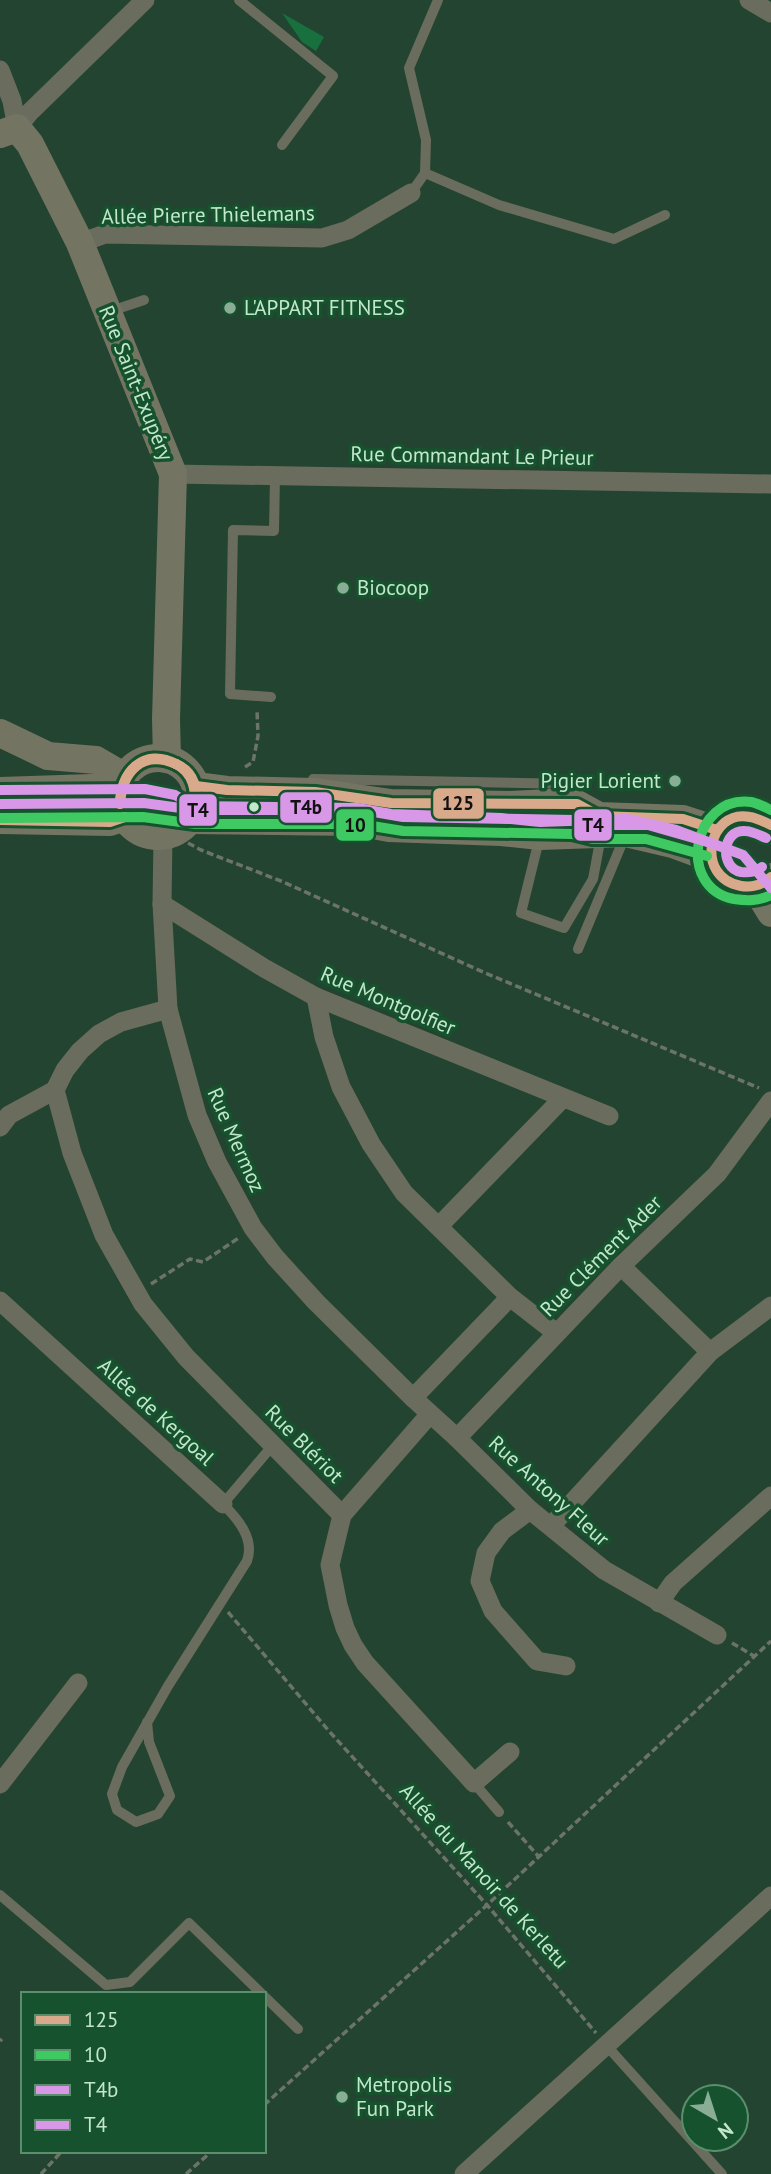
<svg xmlns="http://www.w3.org/2000/svg" width="771" height="2174" font-family="'PT Sans',sans-serif">
<rect width="100%" height="100%" fill="#234430"/>
<path fill="#17703e" d="M 282,13 L 324,37 L 316,51 L 302,42 Z"/>
<g fill="none" stroke-linecap="round" stroke-linejoin="round">
<g stroke="#6b7466" stroke-width="3.5" stroke-dasharray="7 3.5" stroke-linecap="butt">
<path d="M 245,767 L 253,762 L 258,736 L 257,710"/>
<path d="M 188,843 L 201,850 L 281,881 L 483,972 L 759,1088"/>
<path d="M 151,1284 L 190,1259 L 203,1262 L 240,1237"/>
<path d="M 228,1612 L 328,1730 L 487,1905 L 596,2033"/>
<path d="M 732,1643 L 754,1656"/>
<path d="M 508,1822 L 539,1857"/>
<path d="M 0,2041 L 2,2039"/>
<path d="M 264,2105 L 487,1905 L 771,1641"/>
<path d="M 41,2174 L 62,2151"/>
<path d="M 186,2174 L 212,2151"/>
</g>
<g stroke="#6a6c5d" stroke-width="10">
<path d="M 239,0 L 333,76 L 282,145"/>
<path d="M 425,173 L 499,205 L 614,239 L 665,215"/>
<path d="M 411,193 L 425,173 L 426,140 L 409,68 L 438,0"/>
<path d="M 111,311 L 144,300"/>
<path d="M 271,697 L 230,694 L 233,530 L 274,531 L 275,476"/>
<path d="M 313,779 L 573,784 L 576,800"/>
<path d="M 17,804 L 144,803 L 193,810"/>
<path d="M 499,819 L 574,820 L 588,824"/>
<path d="M 539,840 L 521,913 L 564,928 L 593,879 L 601,836"/>
<path d="M 716,844 L 743,855 L 765,879"/>
<path d="M 578,949 L 625,836"/>
<path d="M 147,1722 L 149,1742 L 170,1796 L 158,1814 L 136,1822 L 117,1810 L 112,1794 L 122,1767 L 168,1686 L 247,1561 C 255,1539 238,1519 223,1504 L 273,1445"/>
<path d="M 474,1783 L 499,1812"/>
<path d="M 0,1895 L 106,1985 L 130,1982 L 189,1923 L 262,1994"/>
<path d="M 264,1996 L 298,2029"/>
<path d="M 606,2045 L 722,2174"/>
</g>
<g stroke="#6a6c5d" stroke-width="19">
<path d="M 749,0 L 771,13"/>
<path d="M 0,70 L 12,101 L 17,128"/>
<path d="M 17,128 L 29,113 L 145,0"/>
<path d="M 80,243 L 105,234 L 322,238 L 348,230 L 411,193"/>
<path d="M 173,474 L 771,484"/>
<path d="M 163,836 L 162,904 L 168,1009 L 197,1115 L 217,1162 L 253,1228 L 275,1257 L 316,1302 L 413,1398 L 457,1438 L 530,1510 L 604,1570 L 717,1635"/>
<path d="M 162,904 L 264,968 L 316,997 L 609,1116"/>
<path d="M 316,997 L 324,1037 L 341,1087 L 371,1144 L 404,1193 L 510,1297 L 555,1332"/>
<path d="M 55,1090 L 72,1153 L 104,1235 L 143,1304 L 186,1357 L 342,1515"/>
<path d="M 0,1127 L 9,1115 L 55,1090 L 65,1070 L 80,1051 L 99,1034 L 121,1022 L 168,1009"/>
<path d="M 439,1226 L 563,1098"/>
<path d="M 621,1266 L 710,1352"/>
<path d="M 0,1301 L 223,1504"/>
<path d="M 413,1398 L 510,1297"/>
<path d="M 430,1414 L 342,1515 L 330,1565 L 338,1605 L 345,1628 L 353,1645 L 365,1663 L 474,1783 L 510,1752"/>
<path d="M 457,1438 L 621,1266 L 717,1174 L 771,1101"/>
<path d="M 530,1510 L 502,1531 L 486,1553 L 480,1581 L 493,1611 L 537,1661 L 566,1666"/>
<path d="M 551,1526 L 710,1352 L 771,1306"/>
<path d="M 659,1603 L 673,1583 L 771,1496"/>
<path d="M 0,1784 L 78,1683"/>
<path d="M 464,2174 L 771,1896"/>
</g>
<g stroke="#747462" stroke-width="28">
<path d="M 0,134 L 17,128 L 30,144 L 80,243 L 173,474 L 166,719 L 167,759"/>
<path d="M 0,733 L 48,756 L 96,760 L 125,777"/>
<circle cx="158" cy="797" r="39"/>
<path d="M 196,786 L 227,790 L 315,792 L 391,803 L 510,805 L 550,803 L 577,804 L 599,816 L 683,819 L 717,830"/>
<path d="M 0,791 L 121,787"/>
<path d="M 0,820 L 110,822 L 125,817"/>
<path d="M 190,820 L 357,822 L 389,828 L 501,832 L 540,836 L 626,833 L 673,844 L 711,858"/>
<path d="M 771,825 C 707,784 687,890 747,887 C 756,887 764,884 771,877"/>
<path d="M 755,887 L 771,913"/>
</g>
<g stroke="#15522d" stroke-width="16">
<g id="bus-1">
<path d="M 176,764 C 195,772 199,791 195,810"/>
<path d="M 176,764 C 194,773 196,791 195,810"/>
<path d="M 196,786 L 227,790 L 315,792 L 391,803 L 577,804 L 599,816 L 683,819 L 717,830"/>
<path d="M 120,804 C 120,772 144,747 176,764"/>
<path d="M 120,804 C 122,772 142,749 176,764"/>
<path d="M 0,820 L 110,822 L 125,817"/>
<path d="M 771,825 C 765,822 757,818 750,817 C 709,808 693,877 741,886 C 753,888 762,885 771,877"/>
</g>
</g>
<g stroke="#15522d" stroke-width="16">
<g id="bus-2">
<path d="M 771,810 C 765,807 757,803 751,802 C 692,795 676,888 734,899 C 748,901 758,901 771,895"/>
<path d="M 0,818 L 143,817 L 195,824 L 333,824 L 372,826 L 403,831 L 572,834 L 592,839 L 646,839 L 707,856"/>
</g>
</g>
<g stroke="#15522d" stroke-width="16">
<g id="bus-3">
<path d="M 0,790 L 145,789 L 175,795 L 194,806 L 357,808 L 391,814 L 501,818 L 540,822 L 627,819 L 676,830 L 716,845"/>
<path d="M 762,867 C 755,872 750,873 741,872 C 719,868 722,829 745,831 C 752,831 759,835 766,838"/>
</g>
</g>
<g stroke="#15522d" stroke-width="16">
<path id="bus-4" d="M 0,804 L 144,803 L 195,810 L 333,810 L 374,812 L 403,817 L 574,820 L 593,825 L 648,825 L 711,843 L 743,855 L 771,888"/>
</g>
<use href="#bus-1" stroke="#d8aa8b" stroke-width="10"/>
<use href="#bus-2" stroke="#3fc962" stroke-width="10"/>
<use href="#bus-3" stroke="#d997e7" stroke-width="10"/>
<use href="#bus-4" stroke="#d997e7" stroke-width="10"/>
</g>
<g fill="#8aae95" stroke="#15522d" stroke-width="2.5">
<circle cx="230" cy="308" r="7"/>
<circle cx="343" cy="588" r="7"/>
<circle cx="675" cy="781" r="7"/>
<circle cx="342" cy="2097" r="7"/>
</g>
<circle fill="#c2e7cb" stroke="#15522d" stroke-width="2.5" cx="254" cy="807" r="6"/>
<g text-anchor="middle" stroke-width="7" stroke-linejoin="round" paint-order="stroke">
<g font-size="21" fill="#c2e7cb" stroke="#15522d">
<text transform="translate(208 215) rotate(-1)" y="7">Allée Pierre Thielemans</text>
<text transform="translate(136 383) rotate(68)" y="7">Rue Saint-Exupéry</text>
<text transform="translate(472 456) rotate(1)" y="7">Rue Commandant Le Prieur</text>
<text transform="translate(388 1001) rotate(23)" y="7">Rue Montgolfier</text>
<text transform="translate(236 1140) rotate(66)" y="7">Rue Mermoz</text>
<text transform="translate(601 1256) rotate(-45)" y="7">Rue Clément Ader</text>
<text transform="translate(156 1412) rotate(42)" y="7">Allée de Kergoal</text>
<text transform="translate(304 1444) rotate(45)" y="7">Rue Blériot</text>
<text transform="translate(549 1491) rotate(42)" y="7">Rue Antony Fleur</text>
<text transform="translate(484 1876) rotate(48)" y="7">Allée du Manoir de Kerletu</text>
</g>
<g font-size="21" fill="#c2e7cb" stroke="#15522d" text-anchor="start">
<text x="244" y="315">L'APPART FITNESS</text>
<text x="357" y="595">Biocoop</text>
<text x="661" y="788" text-anchor="end">Pigier Lorient</text>
<text x="356" y="2092">Metropolis<tspan x="356" dy="24">Fun Park</tspan></text>
</g>
</g>
<g stroke="#15522d" stroke-width="2.5">
<rect x="432" y="787" width="53" height="33" rx="7" fill="#d8aa8b"/>
<rect x="279" y="791" width="54" height="33" rx="7" fill="#d997e7"/>
<rect x="178" y="793" width="40" height="34" rx="7" fill="#d997e7"/>
<rect x="573" y="808" width="40" height="34" rx="7" fill="#d997e7"/>
<rect x="335" y="808" width="40" height="34" rx="7" fill="#3fc962"/>
</g>
<g font-size="19" text-anchor="middle" font-weight="bold" fill="#111">
<text x="458" y="810">125</text>
<text x="306" y="814">T4b</text>
<text x="198" y="817">T4</text>
<text x="593" y="832">T4</text>
<text x="355" y="832">10</text>
</g>
<rect x="21" y="1992" width="245" height="161" fill="#15522d" stroke="#5a8e6c" stroke-width="2"/>
<rect x="35" y="2015" width="35" height="10" fill="#d8aa8b" stroke="#5a8e6c" stroke-width="2"/>
<text x="84" y="2027" font-size="21" fill="#c2e7cb">125</text>
<rect x="35" y="2050" width="35" height="10" fill="#3fc962" stroke="#5a8e6c" stroke-width="2"/>
<text x="84" y="2062" font-size="21" fill="#c2e7cb">10</text>
<rect x="35" y="2085" width="35" height="10" fill="#d997e7" stroke="#5a8e6c" stroke-width="2"/>
<text x="84" y="2097" font-size="21" fill="#c2e7cb">T4b</text>
<rect x="35" y="2120" width="35" height="10" fill="#d997e7" stroke="#5a8e6c" stroke-width="2"/>
<text x="84" y="2132" font-size="21" fill="#c2e7cb">T4</text>
<g transform="translate(715 2118) rotate(141)"><circle r="33" fill="#15522d" stroke="#5a8e6c" stroke-width="2"/>
<path d="M0-5L12 26L0 18L-12 26Z" fill="#8aae95"/>
<text y="-10" font-size="19" font-weight="bold" text-anchor="middle" fill="#c2e7cb">N</text>
</g>
</svg>
